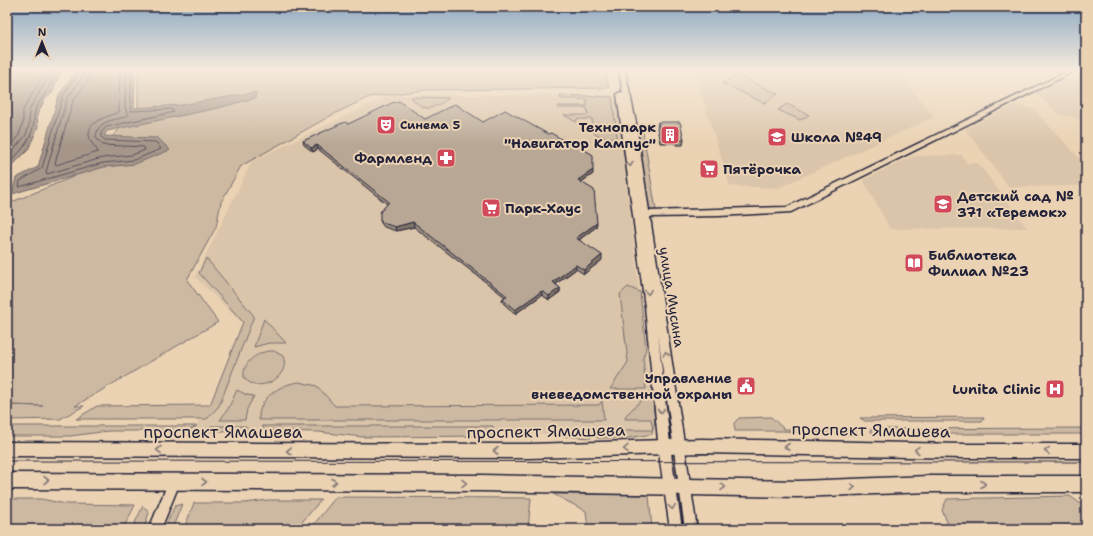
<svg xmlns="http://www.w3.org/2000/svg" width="1093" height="536" font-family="'Shantell Sans',sans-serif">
<rect width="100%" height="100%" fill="#ead2b3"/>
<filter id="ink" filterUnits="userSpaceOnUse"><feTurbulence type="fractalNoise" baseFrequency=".025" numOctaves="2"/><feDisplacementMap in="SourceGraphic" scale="8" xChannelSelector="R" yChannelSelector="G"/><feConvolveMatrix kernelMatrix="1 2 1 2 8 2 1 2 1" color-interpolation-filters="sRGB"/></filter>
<g filter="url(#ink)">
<g fill="#dbc5aa">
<path d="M 694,70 L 808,70 L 817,77 L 903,78 L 934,117 L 778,188 L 730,186 Z"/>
<path d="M 1086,78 L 1086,125 L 1077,118 L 1059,114 L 1036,93 L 1066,79 Z"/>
<path d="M 390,95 L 617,95 L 654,421 L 651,433 L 590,437 L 550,434 L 187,431 L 195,426 L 214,405 L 245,326 L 195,277 L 252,161 Z"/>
<path d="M 1015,105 L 1033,109 L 1086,165 L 1086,184 L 1078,186 L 1009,187 L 965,129 Z"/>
<path d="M 962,155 L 967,163 L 978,163 L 1027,228 L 890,229 L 863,180 L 913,156 Z"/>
</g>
<g fill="#cdb9a2" stroke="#786e6e">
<path d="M 138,70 L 605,70 L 609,88 L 426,90 L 369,97 L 332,115 L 241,166 L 221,202 L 216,227 L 187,280 L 218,322 L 75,406 L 84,406 L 60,419 L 7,420 L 7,405 L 43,406 L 9,405 L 7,401 L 7,204 L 75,176 L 138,109 Z"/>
<path d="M 737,75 L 778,94 L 764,103 L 722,83 Z"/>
<path d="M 560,95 L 612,97 L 617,136 L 615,138 C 606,138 600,137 593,132 L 592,119 L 577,119 L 576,122 L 564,115 L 588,115 L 587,108 L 558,108 L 558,106 L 587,106 L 587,99 L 561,99 Z"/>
<path d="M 411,97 L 449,98 C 433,109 425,114 411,97 Z"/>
<path d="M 787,104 L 809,115 L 800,120 L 778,110 Z"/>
<path d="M 636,126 L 642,126 L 656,210 L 649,210 Z"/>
<path d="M 206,258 L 254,316 L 219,406 L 207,419 L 76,419 L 97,406 L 210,405 L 243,322 L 199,273 Z"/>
<path d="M 628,287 L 640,292 L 646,349 L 643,358 L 646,389 L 610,389 L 628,362 L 620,294 Z"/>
<path d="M 264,319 L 286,343 L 269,343 L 254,347 Z"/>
<path d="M 268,351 L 274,351 L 283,356 C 292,377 258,395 244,378 C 242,363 255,354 268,351 Z"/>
<path d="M 299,382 L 317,386 L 335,406 L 599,405 L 602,401 L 604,420 L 259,420 C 257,399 280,384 299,382 Z"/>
<path d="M 237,390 L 247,395 L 254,396 L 247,409 L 245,420 L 220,420 L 228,409 Z"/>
<path d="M 652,390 L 655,421 L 652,434 L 629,438 L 597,438 L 597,434 L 591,435 L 591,438 L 549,435 L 549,430 L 653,430 L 651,419 L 625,419 L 626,415 Z"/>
<path d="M 771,417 L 784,429 L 855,430 L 856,433 L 854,435 L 783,431 L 735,431 L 734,423 L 739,418 Z"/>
<path d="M 984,417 L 982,421 L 865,421 L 860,418 Z"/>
<path d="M 7,426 L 197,426 L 187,431 L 109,431 L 70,436 L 7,436 Z"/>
<path d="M 211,426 L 246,426 L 248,431 L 205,431 Z"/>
<path d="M 262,426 L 493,426 L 493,436 L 362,437 L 319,432 L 266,431 Z"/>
<path d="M 1086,428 L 1086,434 L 875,434 L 871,432 L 871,429 Z"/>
<path d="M 553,494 L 649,495 L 652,529 L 588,529 L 586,511 Z"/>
<path d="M 1070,496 L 1086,508 L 1086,529 L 950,529 L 942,510 L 947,499 Z"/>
<path d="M 336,497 L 531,498 L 528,529 L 310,529 Z"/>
<path d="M 7,499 L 41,499 L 66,504 L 135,505 L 123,529 L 7,529 Z"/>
<path d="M 268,500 L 321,500 L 296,529 L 184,529 L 194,503 L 245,503 Z"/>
<path d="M 182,504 L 172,529 L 164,529 L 175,506 Z"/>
<path d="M 143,506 L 149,512 L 144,529 L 132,529 Z"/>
</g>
<g fill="#a6968a" stroke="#71686a">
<path d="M 7,70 L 55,70 L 61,71 L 52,93 L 45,99 L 37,115 L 38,127 L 28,150 L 7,171 Z"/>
<path d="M 77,70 L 135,71 L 134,108 L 182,105 L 256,92 L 255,98 L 218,108 L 107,131 L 104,136 L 158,138 L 170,150 L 135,164 L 104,167 L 12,194 L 16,178 L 38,167 L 59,95 Z"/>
</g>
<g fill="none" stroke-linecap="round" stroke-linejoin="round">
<g stroke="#57505b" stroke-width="1">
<path d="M 80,70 L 63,96 L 42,168 L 20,181 L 19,187 L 103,163 L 134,160 L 161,149 L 156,142 L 105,140 L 101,137 L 101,133 L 106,127 L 174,112 L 172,109 L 131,111 L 131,70"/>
<path d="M 85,70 L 83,76 L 67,99 L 46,172 L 47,174 L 102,158 L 132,155 L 145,150 L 144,147 L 103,145 L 96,138 C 97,119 114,121 128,116 L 125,107 L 126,70"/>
<path d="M 91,70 L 89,79 L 73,101 L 55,163 L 56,165 L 98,152 C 96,148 93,145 91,142 C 82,121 106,118 119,112 L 120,70"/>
<path d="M 7,150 L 19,135 L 23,123 L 23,110 L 46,70"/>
<path d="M 7,158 L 26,135 L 29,125 L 29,110 L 52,70"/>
<path d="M 7,165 C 18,154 30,143 33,127 C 35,120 33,115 36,108 C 43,95 53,85 57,70"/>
</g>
<g stroke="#22223b" stroke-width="3">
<g id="minor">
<path d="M 619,70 L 625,70 L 636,123 L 649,211 L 787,207 L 1070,70 L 1077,70 L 791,212 L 719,216 L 650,217 L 697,529 L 685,529 L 658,335 L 672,461 L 682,529 L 670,529 L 660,461 L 645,307 L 617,94 L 620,92 L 623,94 Z"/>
<path d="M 174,476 L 178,478 L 180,482 L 161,529 L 149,529 L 170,478 Z"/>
</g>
</g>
<g stroke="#22223b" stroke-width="3">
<g id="major">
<path d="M 702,439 L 962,444 L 1086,444 L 1086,458 L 962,458 L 702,453 L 529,458 L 7,456 L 7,442 L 529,444 Z"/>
<path d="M 7,473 L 482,475 L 798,481 L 929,476 L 1086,476 L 1086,492 L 929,492 L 798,497 L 482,491 L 7,489 Z"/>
</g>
</g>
<use href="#minor" fill="#ead2b3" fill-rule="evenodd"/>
<use href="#major" fill="#ead2b3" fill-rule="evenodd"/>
<path stroke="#22223b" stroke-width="1" d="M 7,461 L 1086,462"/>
</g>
<g fill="#9e9080" stroke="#22223b">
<path d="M 425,119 L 483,122 L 593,174 L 581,182 L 596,227 L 579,240 L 602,260 L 584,274 L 576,269 L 556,284 L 560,288 L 560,292 L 549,300 L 542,295 L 515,314 L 503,303 L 502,299 L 505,297 L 414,227 L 396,231 L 384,227 L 381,223 L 380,219 L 387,204 L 318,149 L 313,152 L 304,145 L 303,141 L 348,124 Z"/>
<path d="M 658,122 L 684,139 L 683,145 L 676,145 L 676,143 L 660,143 L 657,128 Z"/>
</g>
<g fill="#817568" stroke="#22223b">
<path d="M 317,145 L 318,149 L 313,152 L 311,148 Z"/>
<path d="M 593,170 L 593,174 L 578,184 L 578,180 Z"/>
<path d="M 413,222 L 414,227 L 396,231 L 395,227 Z"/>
<path d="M 597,223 L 596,227 L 576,242 L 576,238 Z"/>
<path d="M 602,255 L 602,260 L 584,274 L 584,270 Z"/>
<path d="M 576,265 L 576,269 L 553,286 L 553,282 Z"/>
<path d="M 560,288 L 560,292 L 549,300 L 549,296 Z"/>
<path d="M 542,291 L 542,295 L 515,314 L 515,310 Z"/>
</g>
<g fill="#b8a795" stroke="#22223b">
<path d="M 399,101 L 425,119 L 455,104 L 483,122 L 505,110 L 548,134 L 551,133 L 570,144 L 572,142 L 593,155 L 593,170 L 578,180 L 594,190 L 597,223 L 576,238 L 602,255 L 584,270 L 576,265 L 553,282 L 560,288 L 549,296 L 542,291 L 515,310 L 502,299 L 507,296 L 413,222 L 395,227 L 383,223 L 380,219 L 380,212 L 389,202 L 317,145 L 311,148 L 303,141 L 340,124 L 346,122 L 348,124 L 392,103 Z"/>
<path d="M 658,122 L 680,122 L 684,139 L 678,139 L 677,137 L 661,137 Z"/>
</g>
<defs><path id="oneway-chevron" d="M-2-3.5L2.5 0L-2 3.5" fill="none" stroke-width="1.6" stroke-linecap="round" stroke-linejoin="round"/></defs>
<g stroke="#867a77">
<use href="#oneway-chevron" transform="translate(630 164) rotate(82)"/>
<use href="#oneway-chevron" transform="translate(648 292) rotate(82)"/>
<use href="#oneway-chevron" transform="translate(666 354) rotate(-98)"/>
<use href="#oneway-chevron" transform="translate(661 411) rotate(85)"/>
<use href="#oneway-chevron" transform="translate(787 447) rotate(-180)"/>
<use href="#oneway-chevron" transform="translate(626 449) rotate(179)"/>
<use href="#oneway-chevron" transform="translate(159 450) rotate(-180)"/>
<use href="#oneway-chevron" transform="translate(917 450) rotate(-179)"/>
<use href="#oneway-chevron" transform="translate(289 451) rotate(-180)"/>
<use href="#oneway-chevron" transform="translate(496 451) rotate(180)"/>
<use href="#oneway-chevron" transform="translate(1047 451) rotate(180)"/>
<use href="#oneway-chevron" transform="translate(46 480)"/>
<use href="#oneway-chevron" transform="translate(204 482)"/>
<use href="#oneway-chevron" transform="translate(334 482)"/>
<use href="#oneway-chevron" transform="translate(464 483) rotate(1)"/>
<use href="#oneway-chevron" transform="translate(983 484)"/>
<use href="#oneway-chevron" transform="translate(723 487) rotate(1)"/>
<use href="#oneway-chevron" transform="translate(853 487) rotate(-2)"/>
<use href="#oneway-chevron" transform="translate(672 507) rotate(82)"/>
</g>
</g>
<linearGradient id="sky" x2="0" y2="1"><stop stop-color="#8da8c2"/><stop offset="0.48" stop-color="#f6ebdd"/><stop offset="1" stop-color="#f6ebdd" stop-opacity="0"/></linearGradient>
<rect width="1093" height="145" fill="url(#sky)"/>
<defs>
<g id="theatre-square" transform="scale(1)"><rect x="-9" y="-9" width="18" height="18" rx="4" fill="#d1495b" stroke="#ead2b3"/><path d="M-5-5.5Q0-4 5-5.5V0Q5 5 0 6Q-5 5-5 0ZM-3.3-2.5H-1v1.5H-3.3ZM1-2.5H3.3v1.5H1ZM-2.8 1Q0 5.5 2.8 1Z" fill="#fff"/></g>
<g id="building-square" transform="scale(1)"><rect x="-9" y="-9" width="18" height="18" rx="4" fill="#d1495b" stroke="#ead2b3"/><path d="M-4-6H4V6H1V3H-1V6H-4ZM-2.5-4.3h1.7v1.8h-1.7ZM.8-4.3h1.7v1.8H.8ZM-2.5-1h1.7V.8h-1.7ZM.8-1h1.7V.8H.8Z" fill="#fff"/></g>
<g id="school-square" transform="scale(1)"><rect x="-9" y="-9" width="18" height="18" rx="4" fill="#d1495b" stroke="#ead2b3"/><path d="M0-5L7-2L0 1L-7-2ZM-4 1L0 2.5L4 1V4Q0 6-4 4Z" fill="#fff"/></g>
<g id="pharmacy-square" transform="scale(1)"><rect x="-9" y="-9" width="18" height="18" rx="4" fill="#d1495b" stroke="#ead2b3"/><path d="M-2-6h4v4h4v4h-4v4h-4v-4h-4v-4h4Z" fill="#fff"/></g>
<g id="supermarket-square" transform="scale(1)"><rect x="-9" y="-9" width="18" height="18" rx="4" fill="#d1495b" stroke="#ead2b3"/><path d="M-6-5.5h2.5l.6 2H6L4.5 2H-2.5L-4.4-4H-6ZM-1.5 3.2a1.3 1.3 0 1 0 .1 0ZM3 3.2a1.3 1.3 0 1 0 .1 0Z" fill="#fff"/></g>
<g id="library-square" transform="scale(1)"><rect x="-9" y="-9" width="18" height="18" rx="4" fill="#d1495b" stroke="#ead2b3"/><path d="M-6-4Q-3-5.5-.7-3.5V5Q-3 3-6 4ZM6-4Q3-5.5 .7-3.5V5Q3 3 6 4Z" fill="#fff"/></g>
<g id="civic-square" transform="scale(1)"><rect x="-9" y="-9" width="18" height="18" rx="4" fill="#d1495b" stroke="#ead2b3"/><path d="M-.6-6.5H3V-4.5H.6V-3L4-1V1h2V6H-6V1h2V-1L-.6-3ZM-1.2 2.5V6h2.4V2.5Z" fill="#fff"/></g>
<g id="hospital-square" transform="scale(1)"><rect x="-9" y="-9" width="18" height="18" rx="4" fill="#d1495b" stroke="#ead2b3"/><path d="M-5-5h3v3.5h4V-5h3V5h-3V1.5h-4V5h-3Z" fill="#fff"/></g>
</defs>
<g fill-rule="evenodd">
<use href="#theatre-square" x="386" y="125"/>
<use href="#building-square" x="670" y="135"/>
<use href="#school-square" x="777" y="137"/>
<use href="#pharmacy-square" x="446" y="158"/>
<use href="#supermarket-square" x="709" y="169"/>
<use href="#school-square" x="943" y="204"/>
<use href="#supermarket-square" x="491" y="208"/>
<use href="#library-square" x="914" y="263"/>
<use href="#civic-square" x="746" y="386"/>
<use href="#hospital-square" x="1055" y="389"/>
</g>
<g text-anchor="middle" stroke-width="4" stroke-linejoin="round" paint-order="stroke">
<g font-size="12" font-weight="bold" fill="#22223b" stroke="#ead2b3" text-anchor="start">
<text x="400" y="129">Синема 5</text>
</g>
<g font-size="14" font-weight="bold" fill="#22223b" stroke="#ead2b3" text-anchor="start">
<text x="656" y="132" text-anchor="end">Технопарк<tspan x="656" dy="16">"Навигатор Кампус"</tspan></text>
<text x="791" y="142">Школа №49</text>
<text x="432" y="163" text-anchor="end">Фармленд</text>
<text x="723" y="174">Пятёрочка</text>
<text x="957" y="201">Детский сад №<tspan x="957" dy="16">371 «Теремок»</tspan></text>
<text x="505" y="213">Парк-Хаус</text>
<text x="928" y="260">Библиотека<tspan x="928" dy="16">Филиал №23</tspan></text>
<text x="732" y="383" text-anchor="end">Управление<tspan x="732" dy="16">вневедомственной охраны</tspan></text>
<text x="1041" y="394" text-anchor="end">Lunita Clinic</text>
</g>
<g font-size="14" fill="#22223b" stroke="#ead2b3">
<text transform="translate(672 297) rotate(81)" y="5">улица Мусина</text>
</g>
<g font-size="17" fill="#22223b" stroke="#ead2b3">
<text transform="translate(871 430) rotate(1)" y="6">проспект Ямашева</text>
<text transform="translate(546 431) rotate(-1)" y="6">проспект Ямашева</text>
<text x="223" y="438">проспект Ямашева</text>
</g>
</g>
<rect width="1093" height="536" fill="none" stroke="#ead2b3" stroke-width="24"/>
<rect x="12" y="12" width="1069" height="512" fill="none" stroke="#22223b" stroke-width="1.5" filter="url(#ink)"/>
<g transform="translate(42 42)" stroke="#ead2b3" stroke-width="3" paint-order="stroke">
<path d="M0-3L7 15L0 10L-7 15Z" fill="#22223b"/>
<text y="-6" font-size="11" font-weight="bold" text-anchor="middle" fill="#22223b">N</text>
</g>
</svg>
